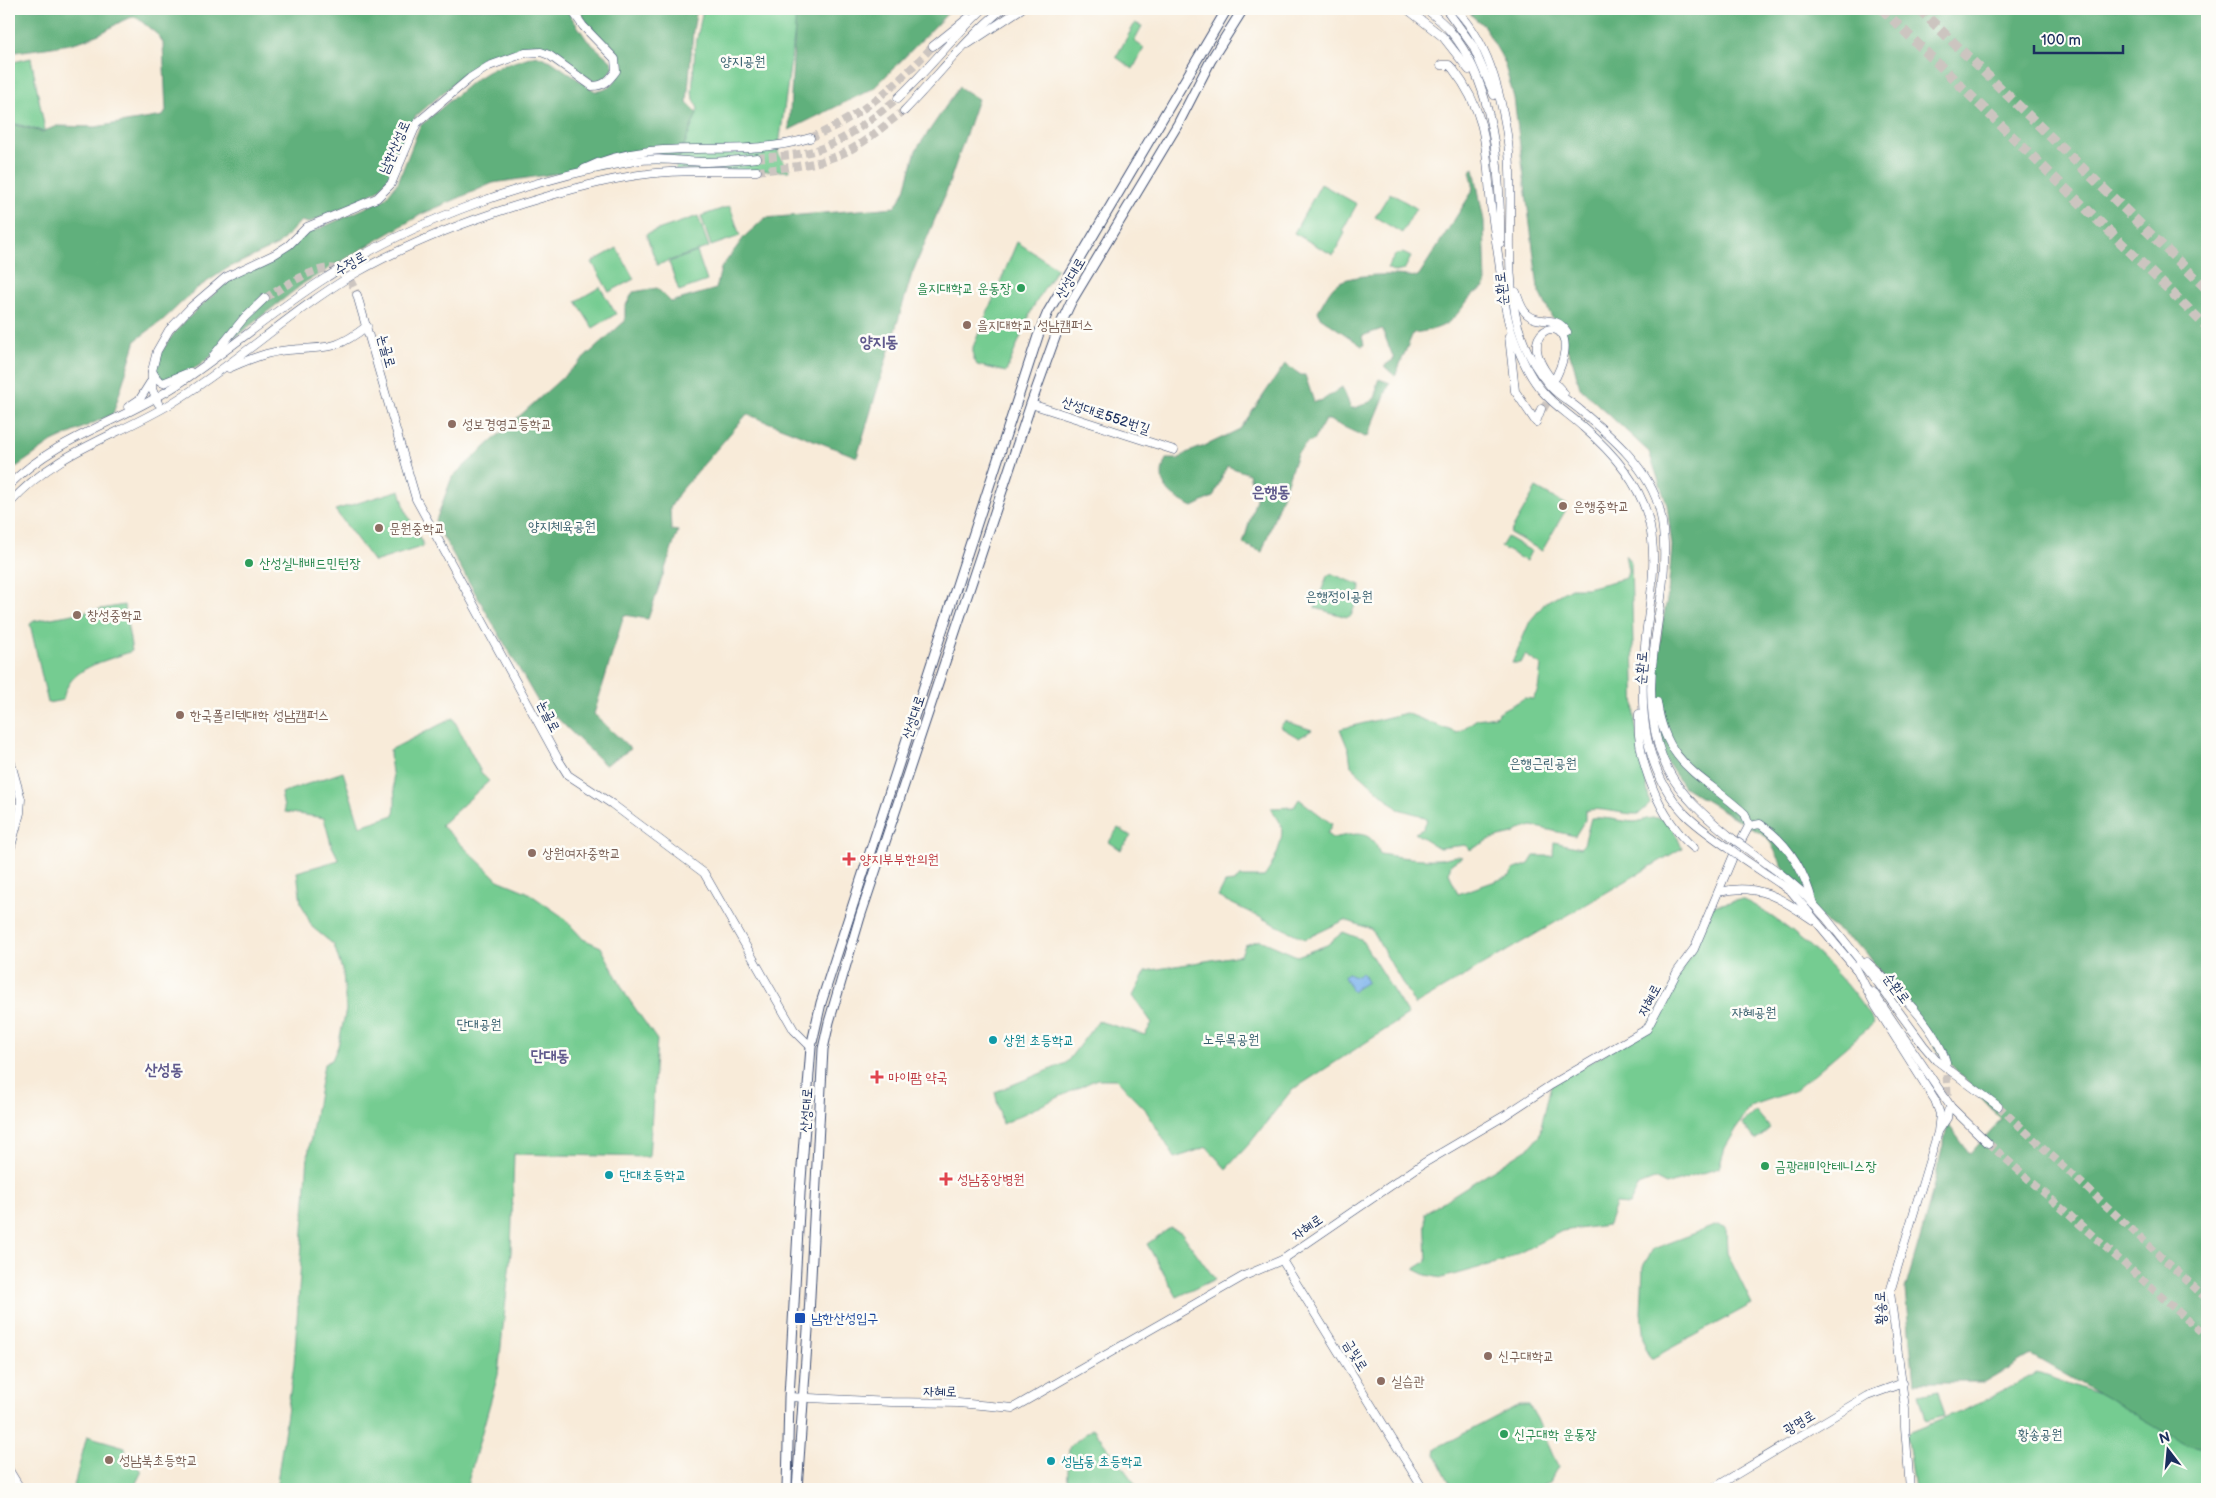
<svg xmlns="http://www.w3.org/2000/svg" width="2216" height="1498" font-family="'Balsamiq Sans','Poor Story',sans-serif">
<rect width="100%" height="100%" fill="#fdfcf7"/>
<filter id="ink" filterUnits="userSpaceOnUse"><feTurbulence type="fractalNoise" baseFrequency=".02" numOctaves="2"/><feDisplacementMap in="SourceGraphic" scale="10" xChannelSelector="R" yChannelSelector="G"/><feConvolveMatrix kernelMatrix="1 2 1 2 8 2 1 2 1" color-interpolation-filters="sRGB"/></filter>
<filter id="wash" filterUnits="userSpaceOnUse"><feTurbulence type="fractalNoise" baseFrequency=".0096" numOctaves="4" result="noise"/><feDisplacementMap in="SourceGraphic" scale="20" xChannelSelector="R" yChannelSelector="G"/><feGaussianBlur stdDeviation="1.12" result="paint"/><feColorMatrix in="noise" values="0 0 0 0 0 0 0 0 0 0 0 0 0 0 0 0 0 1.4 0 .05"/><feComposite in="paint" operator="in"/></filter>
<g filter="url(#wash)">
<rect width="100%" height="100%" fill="#f8ebd9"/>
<g fill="#75cc91" stroke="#487e78">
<path d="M 703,9 L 798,9 L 778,153 L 790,171 L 675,170 L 698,109 L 692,94 L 695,49 Z"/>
<path d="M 1135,23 L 1142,26 L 1134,41 L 1144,48 L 1133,69 L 1116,57 Z"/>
<path d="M 31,58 L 45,130 L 42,131 L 9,122 L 9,63 Z"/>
<path d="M 1321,184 L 1357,204 L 1342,231 L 1345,233 L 1333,255 L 1294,233 Z"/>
<path d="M 1390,193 L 1416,208 L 1402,233 L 1375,217 Z"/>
<path d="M 730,206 L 740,236 L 711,246 L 701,216 Z"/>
<path d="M 698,216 L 709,247 L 657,265 L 646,234 Z"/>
<path d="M 1017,242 L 1057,268 L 1032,309 L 1006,372 L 977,365 L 973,357 L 973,347 Z"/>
<path d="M 617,248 L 634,279 L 609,292 L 592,262 Z"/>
<path d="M 697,252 L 707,281 L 679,291 L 669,262 Z"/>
<path d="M 1403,253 L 1411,257 L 1404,270 L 1395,272 L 1387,268 L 1396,254 Z"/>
<path d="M 600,287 L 616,314 L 593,328 L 576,301 Z"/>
<path d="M 1536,488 L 1568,506 L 1542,551 L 1510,533 Z"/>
<path d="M 400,490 L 406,512 L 424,546 L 374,562 L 335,510 Z"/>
<path d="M 1507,537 L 1531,551 L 1526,561 L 1501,547 Z"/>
<path d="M 1625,555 L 1631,562 L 1635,722 L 1650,804 L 1639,814 C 1622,815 1599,806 1585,811 L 1585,820 L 1575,836 L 1532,826 L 1519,830 L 1513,834 L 1491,839 L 1470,850 L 1466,845 L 1439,848 L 1415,833 L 1423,829 L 1427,820 L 1420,815 L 1398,809 L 1351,766 L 1349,751 L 1340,729 L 1406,713 L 1457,733 L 1477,719 L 1495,716 C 1504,706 1514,706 1524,698 L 1533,699 L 1538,690 L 1541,665 L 1525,655 L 1521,663 L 1512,663 L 1530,621 L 1546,602 L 1571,588 L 1587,588 L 1626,578 L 1628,570 Z"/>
<path d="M 1332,574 L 1360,585 L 1361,589 L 1351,616 L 1347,617 L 1315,608 L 1327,576 Z"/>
<path d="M 124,605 L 132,651 C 105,662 68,666 63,700 L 48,703 L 30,624 L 34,621 Z"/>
<path d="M 453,718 L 482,774 L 489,781 L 441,825 L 498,880 L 527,892 L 563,917 L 583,939 L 601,947 L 626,995 L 657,1040 L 649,1157 L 514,1154 L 511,1252 L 498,1375 L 466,1489 L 276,1489 L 294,1365 L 308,1155 L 324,1064 L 332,1060 L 338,1046 L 346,1010 L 343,973 L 334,945 L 312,927 L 301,903 L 297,872 L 339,860 L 331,844 L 324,818 L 285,812 L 281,793 L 343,772 L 360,826 L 394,815 C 398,793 390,772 390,750 Z"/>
<path d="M 1285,721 L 1312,730 L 1299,738 L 1280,727 Z"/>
<path d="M 1299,799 L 1332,824 L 1327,834 L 1332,838 C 1356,834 1370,827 1380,854 C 1398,857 1420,860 1439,859 C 1447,859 1453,854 1462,857 L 1451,864 L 1449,873 L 1458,894 L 1510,876 L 1513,870 L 1529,864 L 1534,856 L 1553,856 L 1554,842 L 1580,848 L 1584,844 L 1591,818 C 1606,817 1619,821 1634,822 C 1640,822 1646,818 1653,818 C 1671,816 1676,835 1682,848 L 1415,1005 L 1371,929 L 1345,920 L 1305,939 L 1218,897 L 1225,883 L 1234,882 L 1240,877 L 1264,877 C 1273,866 1285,839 1281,825 C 1280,820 1273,813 1271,808 L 1294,807 Z"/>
<path d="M 1118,828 L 1131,836 L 1121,850 L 1109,842 Z"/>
<path d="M 1743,899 C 1796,928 1842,972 1874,1023 L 1794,1091 L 1750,1106 L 1725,1148 L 1719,1168 L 1666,1185 L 1654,1179 L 1639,1185 L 1629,1205 L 1615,1204 L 1608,1225 L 1562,1231 L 1503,1261 L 1442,1278 L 1426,1275 L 1414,1269 L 1427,1261 L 1425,1213 L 1531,1146 L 1539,1136 L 1551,1085 L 1647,1029 L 1694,949 L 1713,906 Z"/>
<path d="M 1343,932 L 1361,939 L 1408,1015 L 1291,1091 L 1250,1143 L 1226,1169 L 1207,1147 L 1175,1158 L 1145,1109 L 1116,1079 L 1097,1079 L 1002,1124 L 995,1092 L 1066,1063 L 1098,1021 L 1145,1035 L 1152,1023 L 1133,996 L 1146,971 L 1241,955 L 1245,945 L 1260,940 L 1297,956 L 1327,945 Z"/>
<path d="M 1756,1111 L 1770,1128 L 1756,1140 L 1742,1123 Z"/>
<path d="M 1717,1225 L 1726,1227 L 1727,1253 L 1752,1304 L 1651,1359 L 1645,1349 L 1641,1313 L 1643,1266 L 1653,1249 Z"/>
<path d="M 1170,1228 L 1181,1232 L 1215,1279 L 1177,1297 L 1147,1244 Z"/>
<path d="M 2037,1373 L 2207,1431 L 2207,1489 L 1914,1489 L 1906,1434 L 1970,1408 Z"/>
<path d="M 1938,1390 L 1945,1416 L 1926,1421 L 1919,1394 Z"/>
<path d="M 1519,1405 L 1529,1405 L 1537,1419 L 1558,1467 L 1550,1482 L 1533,1489 L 1453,1489 L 1435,1454 L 1436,1448 Z"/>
<path d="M 1093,1428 L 1139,1489 L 1067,1489 L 1069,1449 L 1070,1446 Z"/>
<path d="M 87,1436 L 125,1447 L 126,1458 L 142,1471 L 133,1489 L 73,1489 Z"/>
</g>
<g fill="#60b07b" stroke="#3e706c">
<path d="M 9,9 L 566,9 L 587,40 L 611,61 L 614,67 C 608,77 605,81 593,81 L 549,51 L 534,44 L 487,61 L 467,72 L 415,117 L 392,173 L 379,190 L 344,208 L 308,223 L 301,221 L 278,245 L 228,268 L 196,289 L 163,320 L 136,340 L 113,414 L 52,442 L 9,472 L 9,123 L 42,132 L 57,126 L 95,127 L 163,116 L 166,111 L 163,43 L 159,36 L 136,17 C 124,17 112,28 101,33 C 74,47 39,48 9,53 Z"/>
<path d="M 578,9 L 697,9 L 693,30 L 687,103 L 697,113 L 678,160 L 636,162 L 493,183 L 422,214 L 304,283 L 200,365 L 171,382 L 160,381 L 156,368 L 162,351 L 174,333 L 195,311 L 234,276 L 283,253 L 307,230 L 314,231 L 385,199 L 398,182 L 420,126 L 473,81 L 492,69 L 536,55 L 551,61 L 595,91 C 611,92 618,77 624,65 L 588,24 Z"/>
<path d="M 796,9 L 952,9 L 874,88 L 789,130 Z"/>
<path d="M 1469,9 L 2207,9 L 2207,1449 L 2186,1444 L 2031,1355 L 1985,1382 L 1914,1382 L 1905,1290 L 1925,1221 L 1948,1124 L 1970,1154 L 2001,1119 L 1940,1053 L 1865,951 L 1803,905 L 1768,838 L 1684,787 L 1663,757 L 1652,721 L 1662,625 L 1668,594 L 1672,546 L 1667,505 L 1649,452 L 1580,388 L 1573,362 L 1538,288 L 1514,98 L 1503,59 L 1484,26 L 1472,16 Z"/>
<path d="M 959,87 L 978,99 L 945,195 L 912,274 L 857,457 L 747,414 L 679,493 L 670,508 L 671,530 L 678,531 L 648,619 L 624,615 L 594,714 L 631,749 L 605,765 L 556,717 L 545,714 L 435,523 L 452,477 L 625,321 L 625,307 L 633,292 L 657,288 L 671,302 L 716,289 L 721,268 L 745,236 L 765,218 L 895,207 L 905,190 L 916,150 Z"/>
<path d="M 1474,168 L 1484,221 L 1486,285 C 1482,290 1473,293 1468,300 C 1451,324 1444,329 1413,333 L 1396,374 L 1394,375 L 1384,366 L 1394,359 L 1382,329 L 1362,336 L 1364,345 L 1362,346 L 1320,317 L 1318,311 C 1323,303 1327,294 1333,287 C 1346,272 1398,274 1416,277 L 1419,275 L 1472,192 L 1473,184 L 1470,171 Z"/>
<path d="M 1285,364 L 1301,375 L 1305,375 L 1314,402 L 1323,400 L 1342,387 L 1351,408 L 1355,408 C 1361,405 1375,402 1376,395 C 1378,389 1375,386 1379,379 L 1390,383 L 1368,436 L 1365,437 L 1329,420 L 1325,420 L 1313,441 L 1307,443 L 1297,454 L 1262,552 L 1243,544 L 1259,488 L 1251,481 L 1249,474 L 1227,466 L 1213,497 L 1193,507 C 1171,497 1154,485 1166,459 L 1179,459 L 1186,453 L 1207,445 L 1240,429 Z"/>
</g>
<path fill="#7db3ec" stroke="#4c71a5" d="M 1347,973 L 1355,976 L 1362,973 L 1367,982 L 1352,991 L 1344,977 Z"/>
</g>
<g filter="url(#ink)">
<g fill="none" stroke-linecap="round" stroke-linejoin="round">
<g stroke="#ccc5c0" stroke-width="8" stroke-dasharray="8 4" stroke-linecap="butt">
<path d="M 810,138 C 862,116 895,86 933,46"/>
<path d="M 757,158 C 777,156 799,156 819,149 C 848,139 874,117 898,98"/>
<path d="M 757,171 C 783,168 811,166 837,156 C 861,147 883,126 904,111"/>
<path d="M 265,298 C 282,288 316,264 336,269 C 347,271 353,285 357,295"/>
<path d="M 1543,410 L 1559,379"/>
<path d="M 1946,1063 L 1948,1104"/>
<path d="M 1998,1106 L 2207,1299"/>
<path d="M 1988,1143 L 2207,1337"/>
</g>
<g stroke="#ccc5c0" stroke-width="10" stroke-dasharray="10 5" stroke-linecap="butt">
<path d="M 1882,9 L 2207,327"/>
<path d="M 1919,9 L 2207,289"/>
</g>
<g stroke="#3c4b70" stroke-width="9">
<g id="secondary">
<path d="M 1407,9 L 1443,37 L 1469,70"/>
<path d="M 1426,9 C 1435,16 1444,23 1451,32 C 1496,85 1501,178 1500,243"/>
<path d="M 1446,9 L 1473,46 L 1494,95"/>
<path d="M 1456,9 C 1475,29 1486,51 1494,77 C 1503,107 1509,137 1510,168 C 1512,221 1505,275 1518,326 C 1524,347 1536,370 1551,387 C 1559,396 1571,402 1580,410 C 1611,436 1650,469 1660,511 C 1670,557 1660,603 1654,649 C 1648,691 1650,744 1674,780 C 1689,803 1712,822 1733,839"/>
<path d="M 968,44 L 1021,9"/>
<path d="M 933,46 L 968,18"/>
<path d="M 1441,65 L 1449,65 L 1453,69 C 1486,112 1486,144 1490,196 C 1492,218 1496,240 1499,261 C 1503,291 1505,319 1517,347 C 1524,363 1531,379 1543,392 C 1555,406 1570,415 1583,427 C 1610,450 1637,480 1647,514 C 1658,552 1652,588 1647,627 C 1639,691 1637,763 1685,814 C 1698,827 1714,838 1730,849"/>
<path d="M 898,98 C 928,70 953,37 983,9"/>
<path d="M 904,111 C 937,77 966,39 1002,9"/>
<path d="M 584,169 C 654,134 736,161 810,138"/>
<path d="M 1516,292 C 1519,300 1521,309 1527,314 C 1540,326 1555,313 1567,332"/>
<path d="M 357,295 L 416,499 L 558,759 L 568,775 L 612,804 L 704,873 L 794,1030 L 811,1047"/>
<path d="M 1509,336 L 1515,391 L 1536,422"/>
<path d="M 213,356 L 244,318 L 265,298"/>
<path d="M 229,368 C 248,360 266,352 288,350 C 327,346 334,352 367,326"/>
<path d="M 152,371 L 157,379 L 163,383 L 190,372"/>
<path d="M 1556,377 C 1586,315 1528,319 1538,355 C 1542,370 1554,382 1564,393"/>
<path d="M 158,403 L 152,389 L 152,371 L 157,351 L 169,330 L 191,307 L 226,277 L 275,254 L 289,245 L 307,227 L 377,198 L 391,184 L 417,123 L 470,78 L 489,66 L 525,53 L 541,52 L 549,55 L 592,86 C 605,86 609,80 616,71 L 615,59 L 583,26 L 571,9"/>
<path d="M 1031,404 L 1174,450"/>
<path d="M 128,407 L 140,399 L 150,383"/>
<path d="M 1536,422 L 1541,409"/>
<path d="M 9,485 C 58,436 121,422 177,385 C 228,351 275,310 327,277 C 414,219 533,178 635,161 C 657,157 680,161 702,162 C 720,162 739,160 757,158"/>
<path d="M 9,504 C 57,450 114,438 172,403 C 236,364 290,312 354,274 C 414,240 479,216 545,197 C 579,187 612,178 647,174 C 683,169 721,172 757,171"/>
<path d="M 1657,702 C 1666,767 1703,775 1745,814 L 1749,826"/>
<path d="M 1639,714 C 1635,758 1660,820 1694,848"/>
<path d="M 9,756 L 21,799 L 20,813 L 9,854"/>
<path d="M 9,798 L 9,818"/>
<path d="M 1743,846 L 1781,874 L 1802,892 L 1826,918 L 1878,983 L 1924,1046 L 1936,1060 L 1998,1106"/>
<path d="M 1742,858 L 1791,891 L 1856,969"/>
<path d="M 1719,892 C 1758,882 1782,899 1813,920"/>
<path d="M 1867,962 C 1895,988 1935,1025 1946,1062"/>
<path d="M 1855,966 L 1875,1005 L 1935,1100 L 1940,1114 L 1938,1132 L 1890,1292 L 1905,1408 L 1905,1427 L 1910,1489"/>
<path d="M 1873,992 L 1951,1107 L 1988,1143"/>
<path d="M 1939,1130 L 1947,1118 L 1948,1111"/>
<path d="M 1282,1260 L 1423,1489"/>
<path d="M 789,1397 L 891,1402 L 958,1403 L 1013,1408 L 1244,1276 L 1282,1260 L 1424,1163 L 1504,1116 L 1551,1085 L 1647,1029 L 1677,972 L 1694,949 L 1735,852 L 1749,826 L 1760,824 C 1788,843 1805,872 1813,904"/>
<path d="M 9,1470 L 20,1488"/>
<path d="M 1712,1489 L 1867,1396 L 1903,1383"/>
</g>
</g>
<g stroke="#3c4b70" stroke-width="11">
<g id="primary">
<path d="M 787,1489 L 789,1397 L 800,1193 L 811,1047 L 821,1003 L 1038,336 L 1048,312 L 1227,9"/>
<path d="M 797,1489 L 809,1315 L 823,1049 L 829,1022 L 860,917 L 1031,404 L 1057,332 L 1071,302 L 1178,124 L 1211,60 L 1243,9"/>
</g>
</g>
<use href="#secondary" stroke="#fff" stroke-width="8"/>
<use href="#primary" stroke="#fff" stroke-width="9"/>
<g stroke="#3c4b70" stroke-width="9" stroke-linecap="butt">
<g id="secondary-bridge">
<path d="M 1733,839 L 1743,846"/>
<path d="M 1730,849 L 1742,858"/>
</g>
</g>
<use href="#secondary-bridge" stroke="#fff" stroke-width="8"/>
</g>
</g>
<g fill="#2e9e5b" stroke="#fdfcf7" stroke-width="2">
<circle cx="1021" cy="288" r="5"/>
<circle cx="249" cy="563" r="5"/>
<circle cx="1765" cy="1166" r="5"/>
<circle cx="1504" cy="1434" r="5"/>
</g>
<g fill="#8d6e63" stroke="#fdfcf7" stroke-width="2">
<circle cx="967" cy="325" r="5"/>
<circle cx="452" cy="424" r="5"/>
<circle cx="1563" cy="506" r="5"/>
<circle cx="379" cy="528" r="5"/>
<circle cx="77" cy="615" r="5"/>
<circle cx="180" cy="715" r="5"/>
<circle cx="532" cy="853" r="5"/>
<circle cx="1488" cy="1356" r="5"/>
<circle cx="1381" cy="1381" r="5"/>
<circle cx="109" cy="1460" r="5"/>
</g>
<g fill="#e0444e" stroke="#fdfcf7" stroke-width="2">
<path d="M846.5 851.5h5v5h5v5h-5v5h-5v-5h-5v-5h5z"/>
<path d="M874.5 1069.5h5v5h5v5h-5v5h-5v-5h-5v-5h5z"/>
<path d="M943.5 1171.5h5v5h5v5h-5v5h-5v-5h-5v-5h5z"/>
</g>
<g fill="#0f9aa8" stroke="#fdfcf7" stroke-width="2">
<circle cx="993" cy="1040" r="5"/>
<circle cx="609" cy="1175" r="5"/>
<circle cx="1051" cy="1461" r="5"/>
</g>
<rect fill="#1a4fb4" stroke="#fdfcf7" stroke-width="2" x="794" y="1312" width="12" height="12" rx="2.5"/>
<g text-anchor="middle" stroke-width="5" stroke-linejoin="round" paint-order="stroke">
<g font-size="14" fill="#365e6d" stroke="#fdfcf7">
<text x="743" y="66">양지공원</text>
<text x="562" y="531">양지체육공원</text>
<text x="1339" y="601">은행정이공원</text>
<text x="1543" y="768">은행근린공원</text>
<text x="1754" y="1017">자혜공원</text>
<text x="479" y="1029">단대공원</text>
<text x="1231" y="1044">노루목공원</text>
<text x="2040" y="1439">황송공원</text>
</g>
<g font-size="14" fill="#1b2f5e" stroke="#fdfcf7">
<text transform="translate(394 147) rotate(-66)" y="5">남한산성로</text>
<text transform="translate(350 263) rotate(-30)" y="5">수정로</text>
<text transform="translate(1070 278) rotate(-60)" y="5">산성대로</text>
<text transform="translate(1501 289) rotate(-96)" y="5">순환로</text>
<text transform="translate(387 351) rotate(75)" y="5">논골로</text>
<text transform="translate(1106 415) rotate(18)" y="5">산성대로552번길</text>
<text transform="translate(1641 668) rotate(-87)" y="5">순환로</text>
<text transform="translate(549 716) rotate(63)" y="5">논골로</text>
<text transform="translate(913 717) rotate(-72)" y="5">산성대로</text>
<text transform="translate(1897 988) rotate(53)" y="5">순환로</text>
<text transform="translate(1649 1000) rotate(-62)" y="5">자혜로</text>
<text transform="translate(806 1110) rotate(-87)" y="5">산성대로</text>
<text transform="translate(1307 1227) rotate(-35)" y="5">자혜로</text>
<text transform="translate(1880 1308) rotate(-92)" y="5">황송로</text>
<text transform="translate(1356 1355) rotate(59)" y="5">금빛로</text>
<text transform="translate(940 1391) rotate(1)" y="5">자혜로</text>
<text transform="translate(1799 1422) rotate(-31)" y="5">광명로</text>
</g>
<g font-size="14" fill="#27864d" stroke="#fdfcf7" text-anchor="start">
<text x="1011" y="293" text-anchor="end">을지대학교 운동장</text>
<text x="259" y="568">산성실내배드민턴장</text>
<text x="1775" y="1171">금광래미안테니스장</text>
<text x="1514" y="1439">신구대학 운동장</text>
</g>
<g font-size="14" fill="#785e54" stroke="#fdfcf7" text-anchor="start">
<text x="977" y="330">을지대학교 성남캠퍼스</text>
<text x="462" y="429">성보경영고등학교</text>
<text x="1573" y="511">은행중학교</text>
<text x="389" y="533">문원중학교</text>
<text x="87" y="620">창성중학교</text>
<text x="190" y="720">한국폴리텍대학 성남캠퍼스</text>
<text x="542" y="858">상원여자중학교</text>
<text x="1498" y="1361">신구대학교</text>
<text x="1391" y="1386">실습관</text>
<text x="119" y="1465">성남북초등학교</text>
</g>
<g font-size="14" fill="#be3a42" stroke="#fdfcf7" text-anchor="start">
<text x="860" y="864">양지부부한의원</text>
<text x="888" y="1082">마이팜 약국</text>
<text x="957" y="1184">성남중앙병원</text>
</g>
<g font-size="14" fill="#0d838f" stroke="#fdfcf7" text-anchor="start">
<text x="1003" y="1045">상원 초등학교</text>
<text x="619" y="1180">단대초등학교</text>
<text x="1061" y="1466">성남동 초등학교</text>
</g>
<g font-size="14" fill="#164399" stroke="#fdfcf7" text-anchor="start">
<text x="811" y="1323">남한산성입구</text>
</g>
<g font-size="16" font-weight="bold" fill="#605a8d" stroke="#fdfcf7">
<text x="879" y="347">양지동</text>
<text x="1271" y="497">은행동</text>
<text x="550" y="1061">단대동</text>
<text x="164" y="1075">산성동</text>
</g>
</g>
<rect width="2216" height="1498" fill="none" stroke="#fdfcf7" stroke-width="30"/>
<g transform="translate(2168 1450) rotate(344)" stroke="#fdfcf7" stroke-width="4" paint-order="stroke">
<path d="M0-4L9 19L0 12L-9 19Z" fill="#1b2f5e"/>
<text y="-8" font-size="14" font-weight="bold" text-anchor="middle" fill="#1b2f5e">N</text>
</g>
<path d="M2034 45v8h89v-8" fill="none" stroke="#1b2f5e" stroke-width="2.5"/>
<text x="2041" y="45" font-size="15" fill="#1b2f5e" stroke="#fdfcf7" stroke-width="4" paint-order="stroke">100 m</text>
</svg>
